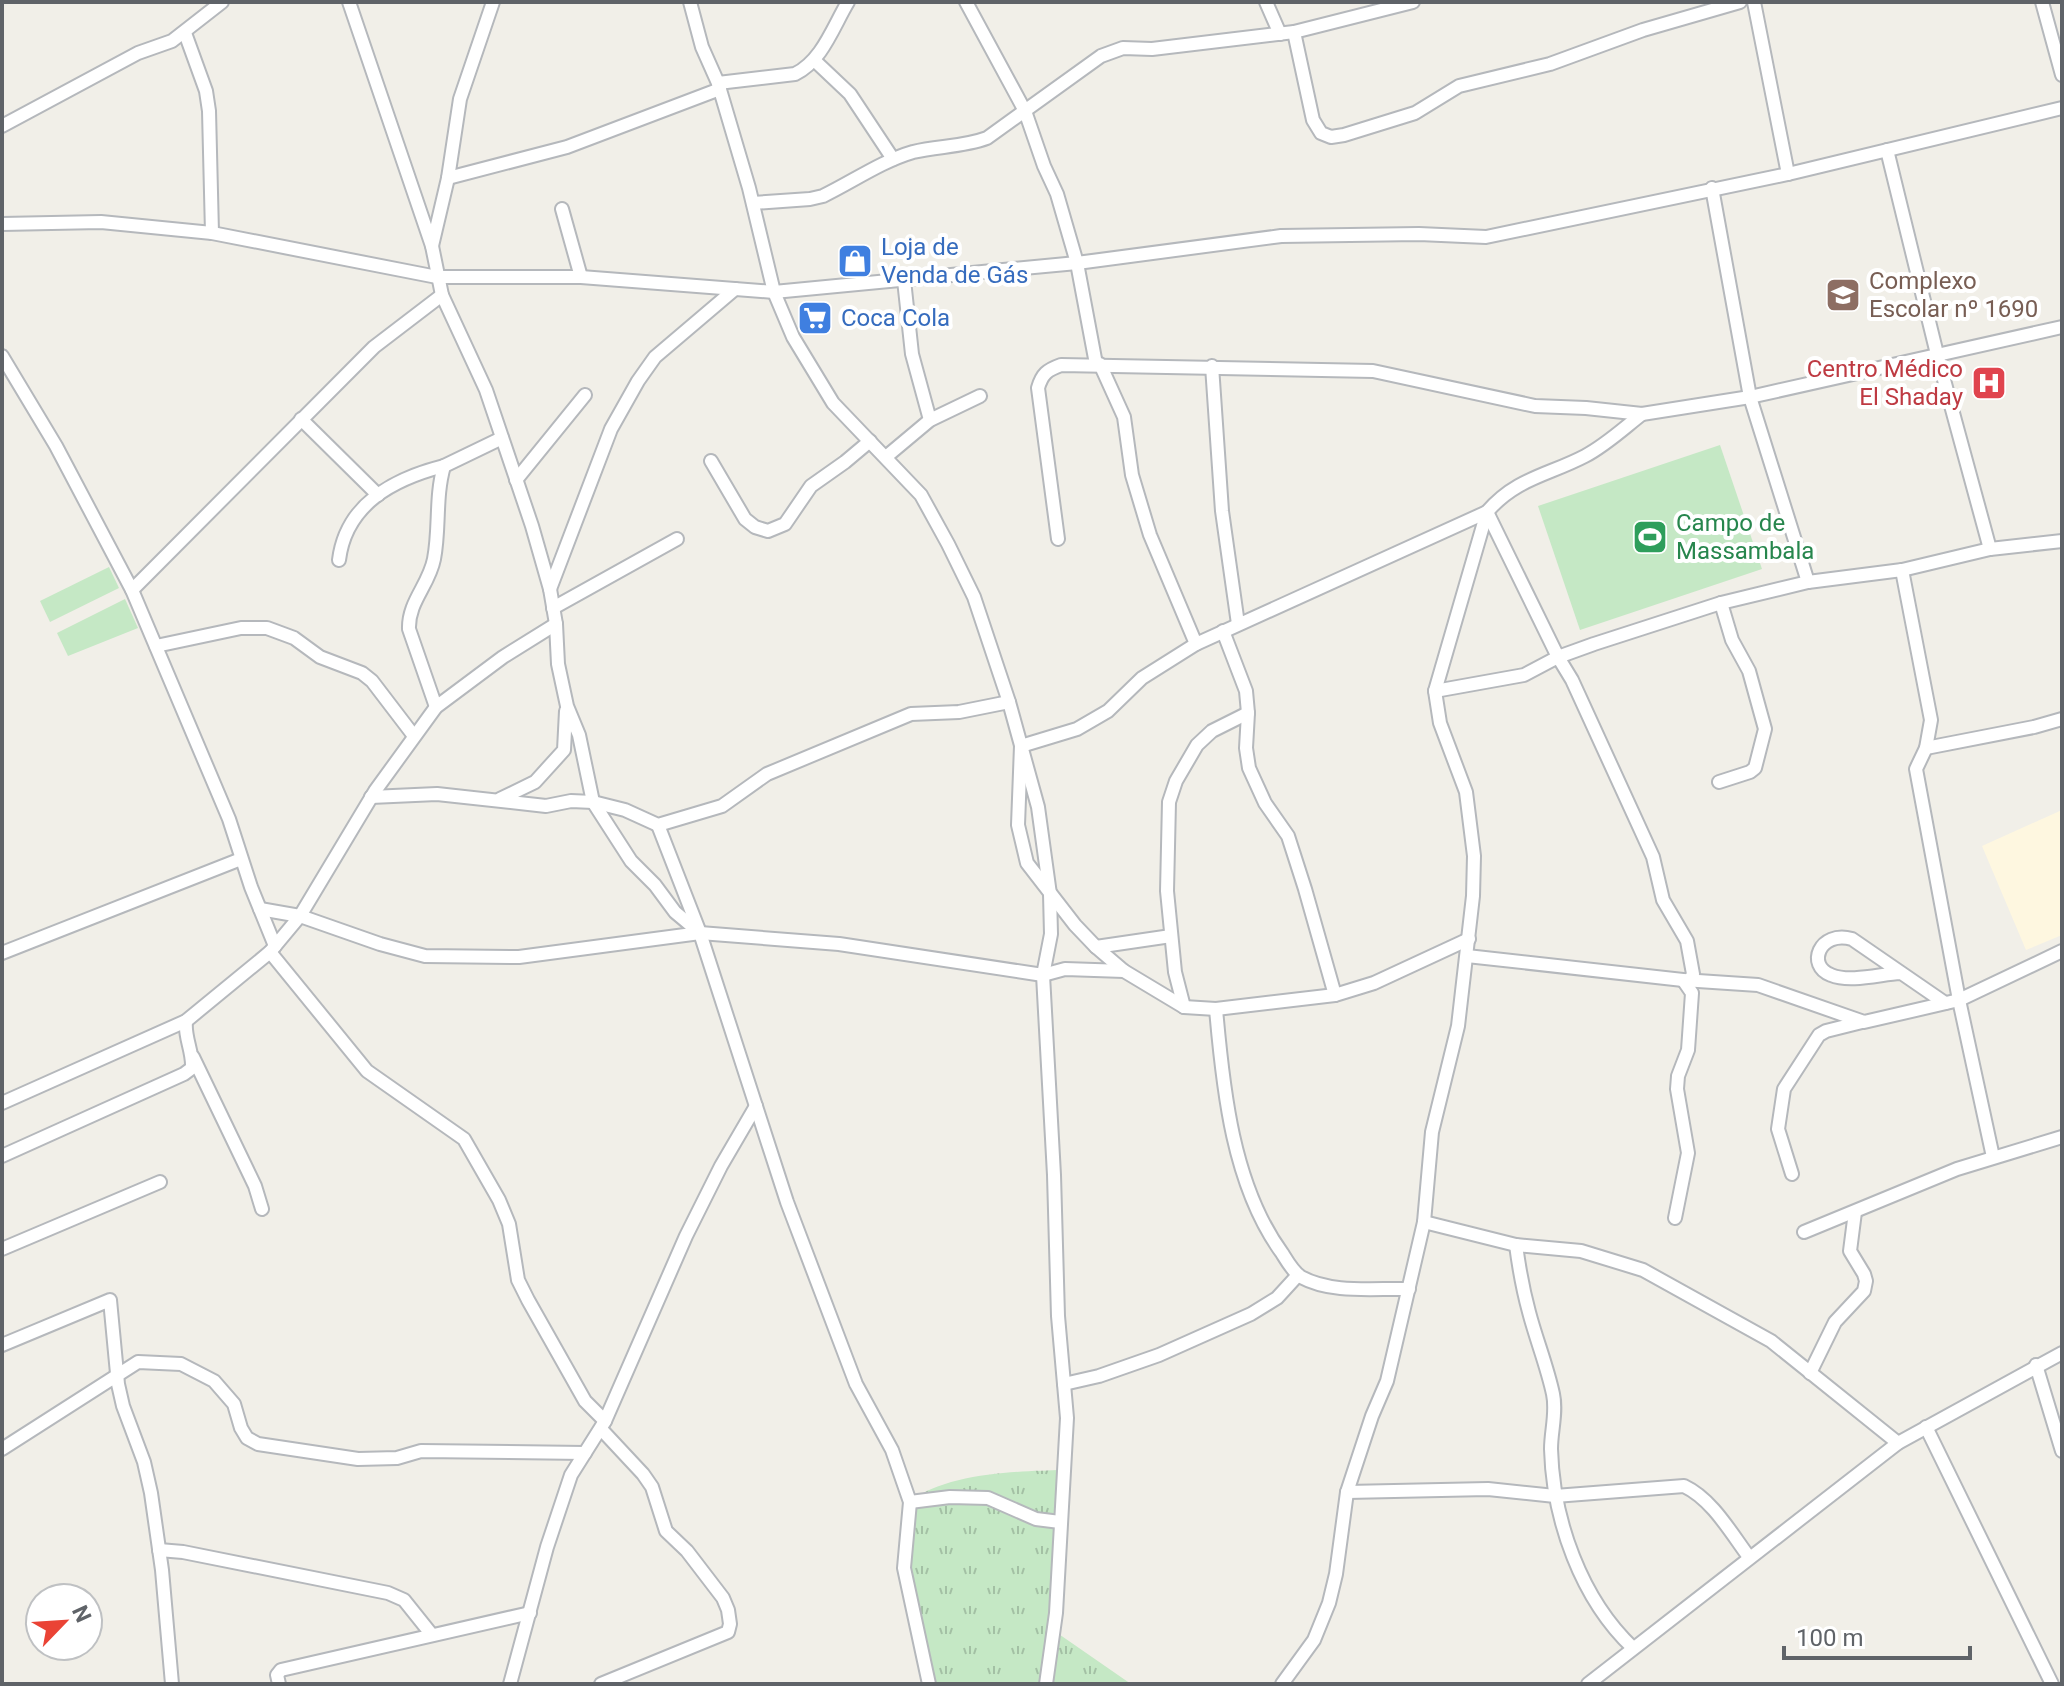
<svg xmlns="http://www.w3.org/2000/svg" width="2064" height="1686" font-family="Roboto,sans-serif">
<defs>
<pattern id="grass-tufts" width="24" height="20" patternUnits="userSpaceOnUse" patternTransform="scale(2)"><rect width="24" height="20" fill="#c5e8c5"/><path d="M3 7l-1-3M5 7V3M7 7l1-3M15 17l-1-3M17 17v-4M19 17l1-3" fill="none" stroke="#a3c0a4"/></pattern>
</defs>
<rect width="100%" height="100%" fill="#f1efe8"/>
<path fill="#fef7e0" d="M 2062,810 L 2062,935 L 2026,950 L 1982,846 Z"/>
<path fill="url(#grass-tufts)" d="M 1063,1470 L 1053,1630 L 1131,1684 L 929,1684 L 904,1568 L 910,1502 C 944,1473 1020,1471 1063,1470 Z"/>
<g fill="#c5e8c5">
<path d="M 1720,445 L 1762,569 L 1580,630 L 1538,506 Z"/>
<path d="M 109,567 L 119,588 L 50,622 L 40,601 Z"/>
<path d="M 125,599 L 138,628 L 68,656 L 57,633 Z"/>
</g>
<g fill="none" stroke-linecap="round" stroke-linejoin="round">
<g stroke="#b5b8bc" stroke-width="16">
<g id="minor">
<path d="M 349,2 L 432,246 L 442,295 L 486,390 L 532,526 L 550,589 L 556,624 L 558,664 L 567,706 L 579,735 L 593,802 L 631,861 L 655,885 L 675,912 L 700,933"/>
<path d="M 690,2 L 702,47 L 718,83 L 749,188 L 774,292 L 793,337 L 833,403 L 921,495 L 948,544 L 974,597 L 1009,702 L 1038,807 L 1050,894 L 1051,934 L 1043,975 L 1054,1175 L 1058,1316 L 1067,1418 L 1056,1613 L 1046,1684"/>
<path d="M 966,2 L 1025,111 L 1044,166 L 1057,194 L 1077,263 L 1096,364"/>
<path d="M 1266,2 L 1280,34"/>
<path d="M 1754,2 L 1788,174"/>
<path d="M 2042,2 L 2062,75"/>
<path d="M 1294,32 L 1313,120 L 1321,133 L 1331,137 L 1344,135 L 1415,113 L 1459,86 L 1550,64 L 1643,30 L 1740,2"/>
<path d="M 185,33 L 206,91 L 209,111 L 212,233"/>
<path d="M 814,60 L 850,94 L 893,159"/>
<path d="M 718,83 L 795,74 C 822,61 833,27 848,2"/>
<path d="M 2,126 L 138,53 L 172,41 L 222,2"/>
<path d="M 1887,150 L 1937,354 L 1990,549"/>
<path d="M 448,178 L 567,147 L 720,89"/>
<path d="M 1712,188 L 1750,397 L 1808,582"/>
<path d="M 753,203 L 810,199 L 823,196 C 852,182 882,161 913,152 C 938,146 963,147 987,138 L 1101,56 L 1123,48 L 1152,49 L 1294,32 L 1413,2"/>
<path d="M 562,209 L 581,277"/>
<path d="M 2,224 L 101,222 L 212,233 L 437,277 L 581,277 L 774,292 L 1077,263 L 1281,236 L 1419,234 L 1486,237 L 1788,174 L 2062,108"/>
<path d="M 432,246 L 448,178 L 460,99 L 493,2"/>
<path d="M 904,280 L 912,354 L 930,420"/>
<path d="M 2,356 L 56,446 L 132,590 L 229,819 L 251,887 L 275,946"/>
<path d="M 1100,364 L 1124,417 L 1132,475 L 1150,535 L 1196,644"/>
<path d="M 1212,366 L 1222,511 L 1238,624"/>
<path d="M 301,419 L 378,495"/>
<path d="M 887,456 L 930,420 L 980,396"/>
<path d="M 711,461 L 745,519 L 755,527 L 768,531 L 785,524 L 811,486 L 845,462 L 870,441"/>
<path d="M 516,480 L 585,395"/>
<path d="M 1487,512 L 1558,657 L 1572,680 L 1653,857 L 1663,900 L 1687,941 L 1693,974 L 1690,980"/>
<path d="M 1058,539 L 1038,388 C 1042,374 1047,370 1061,365 L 1373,371 L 1535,406 L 1586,408 L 1642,414 L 1750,397 L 2062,327"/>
<path d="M 339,560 C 346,504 393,479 444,466"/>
<path d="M 1902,570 L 1931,720 L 1926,748 L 1916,769 L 1959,1000 L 1993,1157"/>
<path d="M 550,589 L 611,429 L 638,381 L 655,357 L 735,289"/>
<path d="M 132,590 L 374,347 L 442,295"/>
<path d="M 553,608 L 677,539"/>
<path d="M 1223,631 L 1246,691 L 1248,713 L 1246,748 L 1249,768 L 1265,803 L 1288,836 L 1305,889 L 1335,995"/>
<path d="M 156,646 L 241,628 L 267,628 L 294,638 L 320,657 L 362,673 L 372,681 L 414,736"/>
<path d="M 1435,691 L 1524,675 L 1558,657 L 1594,644 L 1721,603 L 1808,582 L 1902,570 L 1990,549 L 2062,541"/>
<path d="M 436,707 L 409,629 C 408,602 429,585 434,559 C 440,528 435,497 444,466 L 502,438"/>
<path d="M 1926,748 L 2034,727 L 2062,719"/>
<path d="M 1719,782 L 1750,772 L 1755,768 L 1765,729 L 1749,671 L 1732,640 L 1721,603"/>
<path d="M 371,797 L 437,794 L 546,806 L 571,801 L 593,802 L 625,810 L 658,825 L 722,806 L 767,774 L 911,714 L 959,712 L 1009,702"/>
<path d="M 500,799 L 535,782 L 564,750 L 566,711"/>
<path d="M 658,825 L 700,933 L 787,1202 L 856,1384 L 892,1450 L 910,1502 L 904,1568 L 929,1684"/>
<path d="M 260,909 L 300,916 L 380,944 L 425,956 L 519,957 L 700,933 L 839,944 L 1043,975 L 1065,969 L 1124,971"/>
<path d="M 1469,939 L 1374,983 L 1335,995 L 1216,1009 L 1184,1007 L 1124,971 L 1096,947 L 1075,925 L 1027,863 L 1018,825 L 1021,746 L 1077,729 L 1108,711 L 1142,678 L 1196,644 L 1487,512"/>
<path d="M 1096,947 L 1171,936"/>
<path d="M 270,952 L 367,1071 L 464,1139 L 499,1200 L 509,1224 L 518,1280 L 528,1300 L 585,1401 L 605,1421"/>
<path d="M 2,953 L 241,859"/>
<path d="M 1467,956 L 1683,980 L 1758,985 L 1864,1022 L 1959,1000 L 2062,951"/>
<path d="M 1900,973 C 1881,974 1850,983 1831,975 C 1806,966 1819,930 1852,939 L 1945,1003"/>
<path d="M 1184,1007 L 1175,972 L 1167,891 L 1169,802 L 1176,781 L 1197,745 L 1212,731 L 1248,713"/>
<path d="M 1216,1009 C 1223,1090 1233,1186 1282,1253 C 1287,1261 1293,1272 1301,1277 C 1332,1294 1374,1288 1409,1289"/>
<path d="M 193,1057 L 255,1186 L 262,1209"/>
<path d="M 2,1103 L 186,1021 L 270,952 L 300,916 L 375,791 L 436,707 L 503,657 L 556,624"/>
<path d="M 2,1156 L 184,1074 L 192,1068 C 193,1051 184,1037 186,1021"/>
<path d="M 1792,1174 L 1778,1129 L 1784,1089 L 1819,1035 L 1826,1031 L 1862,1022"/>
<path d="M 1675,1218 L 1688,1153 L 1677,1089 L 1678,1076 L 1688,1050 L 1692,993 L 1683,980"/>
<path d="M 1424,1222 L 1516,1245 L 1581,1251 L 1643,1270 L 1771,1341 L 1898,1443"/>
<path d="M 1804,1232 L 1957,1169 L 2062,1137"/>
<path d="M 1516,1245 C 1519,1268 1523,1290 1529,1312 C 1536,1339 1547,1366 1553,1394 C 1557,1412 1551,1431 1551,1449 C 1553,1520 1581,1599 1633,1648"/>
<path d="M 2,1249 L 160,1182"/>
<path d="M 2,1345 L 110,1300 L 118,1384 L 123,1406 L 144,1462 L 151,1493 L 162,1570 L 172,1684"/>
<path d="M 2036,1365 L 2062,1451"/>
<path d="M 1810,1373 L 1835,1322 L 1864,1291 L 1866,1281 L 1864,1274 L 1850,1251 L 1855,1212"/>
<path d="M 1064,1384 L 1099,1376 L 1159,1355 L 1251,1314 L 1277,1298 L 1298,1275"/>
<path d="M 1926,1427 L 2052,1684"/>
<path d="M 601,1429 L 643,1474 L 652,1487 L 666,1531 L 687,1551 L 723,1598 L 728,1610 L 730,1624 L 728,1632 L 601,1684"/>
<path d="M 2,1449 L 138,1362 L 181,1364 L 214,1381 L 234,1404 L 241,1428 L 247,1438 L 258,1444 L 358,1459 L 397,1458 L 421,1451 L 585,1453"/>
<path d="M 1347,1492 L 1488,1489 L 1555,1496 L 1684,1486 C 1712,1499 1731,1533 1749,1557"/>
<path d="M 910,1502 L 950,1497 L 988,1498 L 1036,1519 L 1060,1522"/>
<path d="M 159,1550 L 183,1552 L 388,1593 L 404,1600 L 432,1635"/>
<path d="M 279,1684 L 277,1675 L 281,1670 L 530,1613"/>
<path d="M 510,1684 L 547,1547 L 571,1475 L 605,1421 L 686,1236 L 721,1166 L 756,1106"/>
<path d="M 1282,1684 L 1314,1640 L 1329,1603 L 1336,1574 L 1347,1492 L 1372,1416 L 1387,1381 L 1424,1222 L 1432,1132 L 1458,1026 L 1473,896 L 1474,856 L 1466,792 L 1440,723 L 1435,691 L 1487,512 C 1516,478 1549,475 1585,456 C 1606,445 1624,428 1642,414"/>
<path d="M 1588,1684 L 1898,1443 L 2062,1353"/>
</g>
</g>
<use href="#minor" stroke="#fff" stroke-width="12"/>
</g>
<defs>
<g id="shop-square" transform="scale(1.8)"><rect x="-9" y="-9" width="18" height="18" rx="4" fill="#3f7fe0" stroke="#fff"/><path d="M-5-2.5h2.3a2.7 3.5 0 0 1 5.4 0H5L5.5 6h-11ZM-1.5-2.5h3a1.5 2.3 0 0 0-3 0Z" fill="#fff"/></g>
<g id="school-square" transform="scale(1.8)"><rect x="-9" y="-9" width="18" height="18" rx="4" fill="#8d6e63" stroke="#fff"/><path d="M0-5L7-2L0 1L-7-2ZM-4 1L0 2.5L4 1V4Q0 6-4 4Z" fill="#fff"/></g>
<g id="supermarket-square" transform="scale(1.8)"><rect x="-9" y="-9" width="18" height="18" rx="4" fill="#3f7fe0" stroke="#fff"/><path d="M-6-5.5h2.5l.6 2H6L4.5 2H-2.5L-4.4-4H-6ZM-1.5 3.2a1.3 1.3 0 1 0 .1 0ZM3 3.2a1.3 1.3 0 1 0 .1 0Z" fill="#fff"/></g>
<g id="hospital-square" transform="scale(1.8)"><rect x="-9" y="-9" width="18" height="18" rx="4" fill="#e0444e" stroke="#fff"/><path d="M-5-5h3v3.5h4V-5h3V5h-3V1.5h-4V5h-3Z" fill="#fff"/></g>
<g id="stadium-square" transform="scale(1.8)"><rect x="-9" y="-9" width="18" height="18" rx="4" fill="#2e9e5b" stroke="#fff"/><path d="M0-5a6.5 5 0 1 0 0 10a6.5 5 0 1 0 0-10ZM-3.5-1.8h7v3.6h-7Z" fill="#fff"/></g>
</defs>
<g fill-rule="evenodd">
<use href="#shop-square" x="855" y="261"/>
<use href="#school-square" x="1843" y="295"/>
<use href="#supermarket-square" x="815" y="318"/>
<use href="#hospital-square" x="1989" y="383"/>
<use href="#stadium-square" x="1650" y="537"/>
</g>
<g text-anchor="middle" stroke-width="8" stroke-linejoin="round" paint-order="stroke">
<g font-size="24" fill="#366cbe" stroke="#fff" text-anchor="start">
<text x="881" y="255">Loja de<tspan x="881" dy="28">Venda de Gás</tspan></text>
<text x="841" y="326">Coca Cola</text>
</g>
<g font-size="24" fill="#785e54" stroke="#fff" text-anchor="start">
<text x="1869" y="289">Complexo<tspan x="1869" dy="28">Escolar nº 1690</tspan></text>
</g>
<g font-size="24" fill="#be3a42" stroke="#fff" text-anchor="end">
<text x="1963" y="377">Centro Médico<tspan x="1963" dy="28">El Shaday</tspan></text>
</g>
<g font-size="24" fill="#27864d" stroke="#fff" text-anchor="start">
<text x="1676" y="531">Campo de<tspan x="1676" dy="28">Massambala</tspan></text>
</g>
</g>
<rect width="2064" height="1686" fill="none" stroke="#5f6368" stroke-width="8"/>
<g transform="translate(64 1622) rotate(65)"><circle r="38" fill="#ffffff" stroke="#bfc1c3" stroke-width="2"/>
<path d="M0-6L14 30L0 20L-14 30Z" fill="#ea4335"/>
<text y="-12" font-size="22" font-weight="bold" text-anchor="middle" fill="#5f6368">N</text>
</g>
<path d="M1784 1646v12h186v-12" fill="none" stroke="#5f6368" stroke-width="4"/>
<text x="1796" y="1646" font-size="24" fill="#5f6368" stroke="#ffffff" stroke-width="6" paint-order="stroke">100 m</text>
</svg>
